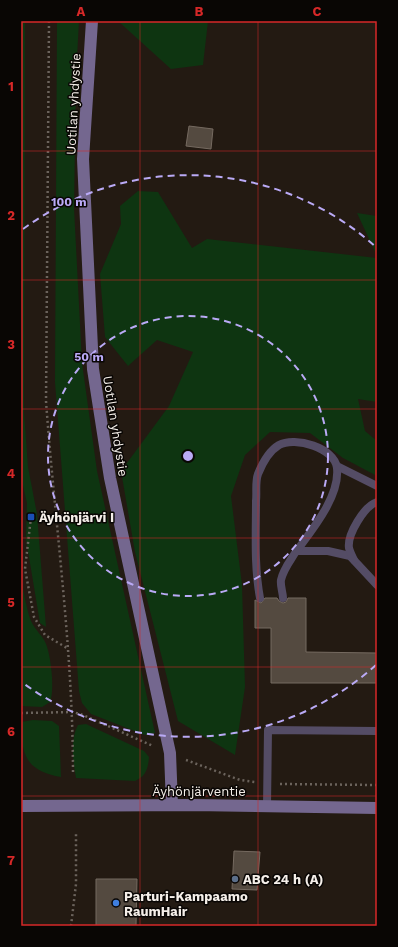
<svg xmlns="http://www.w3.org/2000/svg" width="398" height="947" font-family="'Work Sans',sans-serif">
<rect width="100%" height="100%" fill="#231a12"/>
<g fill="#0e3511">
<path d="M 21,21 L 25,21 L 24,412 L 28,467 L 37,514 L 46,627 L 40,623 L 26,539 L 27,503 L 21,477 Z"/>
<path d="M 57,21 L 79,21 L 76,76 L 74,208 L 82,363 L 97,471 L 155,733 L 145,735 L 91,714 L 82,703 L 79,691 L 55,382 Z"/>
<path d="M 118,21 L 208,21 L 203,65 L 171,69 Z"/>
<path d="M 138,191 L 158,192 L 192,248 L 207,239 L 377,258 L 377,402 L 358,399 L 365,431 L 377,441 L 377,476 L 343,458 L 310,433 L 270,432 L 245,455 L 231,496 L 242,585 L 245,687 L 235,755 L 178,721 L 135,552 L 121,471 L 169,406 L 193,352 L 157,340 L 128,366 L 105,337 L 100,274 L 121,224 L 120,206 Z"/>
<path d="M 357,213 L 377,216 L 377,256 Z"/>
<path d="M 21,578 C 24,592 26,608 31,621 C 35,630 43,636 46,644 C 51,656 55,691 50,702 L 42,707 L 21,706 Z"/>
<path d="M 33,720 L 52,721 L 59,726 L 61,777 C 26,771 21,755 21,722 Z"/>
<path d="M 86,724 L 144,751 L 149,757 C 148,769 146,776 135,781 L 76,778 C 73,761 70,740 78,725 Z"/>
</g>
<g fill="#544a40" stroke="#756a60">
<path d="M 189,126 L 213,129 L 211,149 L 186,146 Z"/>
<path d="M 265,598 L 277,598 L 279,601 L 283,603 L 286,602 L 288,598 L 306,598 L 306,652 L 377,653 L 377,683 L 271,683 L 271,628 L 255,628 L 255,600 L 261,603 Z"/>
<path d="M 234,851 L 260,852 L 257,890 L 232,889 Z"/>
<path d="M 96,879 L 137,879 L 136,926 L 96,926 Z"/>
</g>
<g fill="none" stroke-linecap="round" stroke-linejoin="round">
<g stroke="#6b635c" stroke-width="2.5" stroke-dasharray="2 3" stroke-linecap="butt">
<path d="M 49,21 L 46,401 C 55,525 73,649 73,774"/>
<path d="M 31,517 L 25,569 L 34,617 L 45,635 L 67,648"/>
<path d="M 21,713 L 73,712 L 83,715 L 153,746"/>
<path d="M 186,760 L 240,780 L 255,782"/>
<path d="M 280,784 L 377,785"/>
<path d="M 71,926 L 76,884 L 76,834"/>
</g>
<g stroke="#544c65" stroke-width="8">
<path d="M 337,466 L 377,486"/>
<path d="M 297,551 L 328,551 L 350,556 L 377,585"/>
<path d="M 354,560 C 352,556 350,552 349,548 C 347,535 364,506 377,502"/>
<path d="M 260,598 C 254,566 256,533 256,501 C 257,493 255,482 258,474 C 262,464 269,451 279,445 C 295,436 335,448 337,468 C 340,497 311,531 295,553 C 290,561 283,570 281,580 C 280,585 283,593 283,598"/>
<path d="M 267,806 L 268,730 L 377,731"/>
</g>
<g stroke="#74678f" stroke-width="12">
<path d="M 92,21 L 83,159 L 93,369 L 110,478 L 170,753 L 172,805"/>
<path d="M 21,806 L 194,805 L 377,808"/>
</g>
</g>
<path fill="none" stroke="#d62828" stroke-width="1" stroke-opacity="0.55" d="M 140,21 L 140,926M 258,21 L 258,926M 21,151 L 377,151M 21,280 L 377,280M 21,409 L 377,409M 21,538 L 377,538M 21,667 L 377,667M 21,796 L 377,796"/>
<g fill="none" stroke="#baaaf6" stroke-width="2" stroke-dasharray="7 5">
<circle cx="188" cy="456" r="140"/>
<path d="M376 665A281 281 0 0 1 23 683M23 229A281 281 0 0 1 376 247"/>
</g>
<rect fill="#1a4fb4" stroke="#090604" stroke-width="1.5" x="27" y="513" width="8" height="8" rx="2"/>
<circle fill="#5c6f8a" stroke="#090604" stroke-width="1.5" cx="235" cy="879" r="4"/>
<circle fill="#3f7fe0" stroke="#090604" stroke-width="1.5" cx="116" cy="903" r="4"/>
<g text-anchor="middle" stroke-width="3" stroke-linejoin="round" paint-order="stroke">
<g font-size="13" fill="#f5efe9" stroke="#090604">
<text transform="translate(73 104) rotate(-87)" y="5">Uotilan yhdystie</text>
<text transform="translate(116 426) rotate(81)" y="5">Uotilan yhdystie</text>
<text x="199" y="796">Äyhönjärventie</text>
</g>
<g font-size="13" font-weight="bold" fill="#f5efe9" stroke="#090604" text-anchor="start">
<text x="39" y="522">Äyhönjärvi I</text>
<text x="243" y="884">ABC 24 h (A)</text>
<text x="124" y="901">Parturi-Kampaamo<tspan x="124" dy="15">RaumHair</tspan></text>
</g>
</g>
<circle cx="188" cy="456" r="6" fill="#baaaf6" stroke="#090604" stroke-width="2"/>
<g font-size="12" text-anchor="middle" font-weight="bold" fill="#baaaf6" stroke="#090604" stroke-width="3" stroke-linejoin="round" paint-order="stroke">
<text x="69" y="206">100 m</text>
<text x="89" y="361">50 m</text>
</g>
<rect width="398" height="947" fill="none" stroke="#090604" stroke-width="44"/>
<rect x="22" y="22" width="354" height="903" fill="none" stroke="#d62828" stroke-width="1.5"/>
<g font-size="13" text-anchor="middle" font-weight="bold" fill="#d62828">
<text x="81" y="16">A</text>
<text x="199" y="16">B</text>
<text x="317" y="16">C</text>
<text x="11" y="91">1</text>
<text x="11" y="220">2</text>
<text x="11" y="349">3</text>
<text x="11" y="478">4</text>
<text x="11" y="607">5</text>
<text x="11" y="736">6</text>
<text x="11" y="865">7</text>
</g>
</svg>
